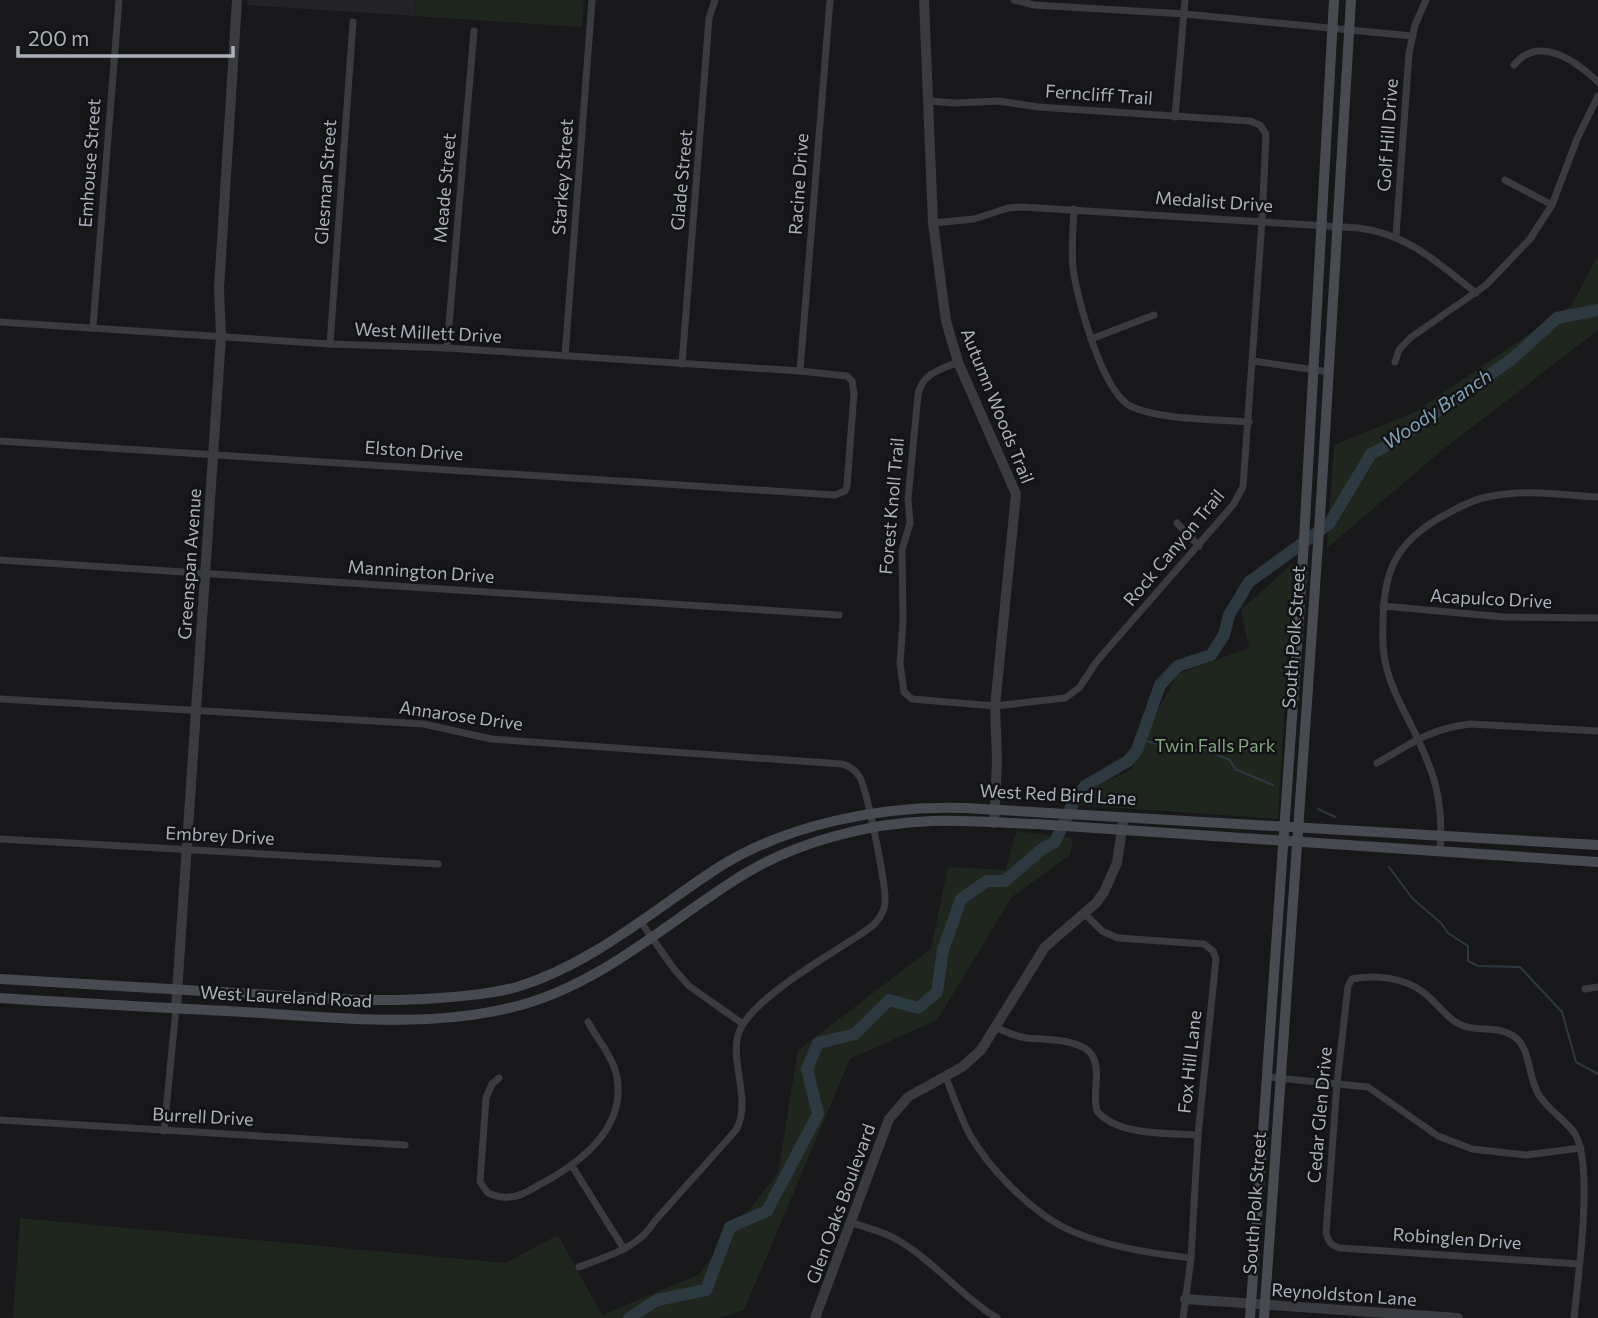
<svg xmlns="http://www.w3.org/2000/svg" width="1598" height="1318" font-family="Commissioner,sans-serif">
<rect width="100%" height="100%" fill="#18181b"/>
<path fill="#242428" d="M 248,0 L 416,0 L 415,16 L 247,5 Z"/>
<g fill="#1e261e">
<path d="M 416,0 L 584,0 L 582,27 L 415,16 Z"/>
<path d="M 1598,255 L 1598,330 L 1440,452 L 1327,548 L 1334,445 L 1415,412 L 1572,305 Z"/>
<path d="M 1293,563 L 1278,819 L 1078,805 L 1100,785 L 1132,769 L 1150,724 L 1178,674 L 1249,648 L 1241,610 Z"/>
<path d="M 1017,831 L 1073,838 L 1070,855 L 1012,897 L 937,1020 L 850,1059 L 744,1310 L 720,1318 L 13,1318 L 20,1218 L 505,1263 L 558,1235 L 602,1315 L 698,1275 L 778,1173 L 798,1050 L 931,949 L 948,867 L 1005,870 Z"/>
</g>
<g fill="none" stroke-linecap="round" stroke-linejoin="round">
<g stroke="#2d3940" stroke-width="2">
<path d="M 1140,739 L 1184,752 L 1203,749 L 1230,760 L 1235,769 L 1273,785"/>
<path d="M 1318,809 L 1335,817"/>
<path d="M 1389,867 L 1412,898 L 1441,923 L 1448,933 L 1468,946 L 1468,961 L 1478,966 L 1520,967 L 1562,1012 L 1576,1062 L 1598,1074"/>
</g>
<path stroke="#2d3940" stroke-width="12" d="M 629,1318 L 657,1300 L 706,1290 L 730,1227 L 767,1211 L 818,1114 L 807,1069 L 818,1043 L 855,1034 L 889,1000 L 918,1008 L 937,992 L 943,950 L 961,899 L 987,881 L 1005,881 L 1042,849 L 1055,842 L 1073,803 L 1085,786 L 1128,761 L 1137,750 L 1160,685 L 1178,666 L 1211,655 L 1224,635 L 1229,615 L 1249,582 L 1329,524 L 1371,454 L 1395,441 L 1512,359 L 1557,318 L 1598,310"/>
<g stroke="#393b40" stroke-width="7">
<path d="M 1014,0 L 1034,5 L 1185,14 L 1412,36"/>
<path d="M 1514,65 C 1539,34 1576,61 1598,82"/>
<path d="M 929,101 L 956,103 L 999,101 L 1038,107 L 1250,121 L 1260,125 L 1266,134 L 1262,221 L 1243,487 L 1233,505 L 1097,661 L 1079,688 L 1065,698 L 995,706 L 912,699 L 904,692 L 900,664 L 903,620 L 902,550 L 910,523 L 908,499 L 918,395 C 922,373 940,370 958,362"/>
<path d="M 1175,117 L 1185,0"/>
<path d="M 1505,180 L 1552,205"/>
<path d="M 1074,209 C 1073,229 1071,249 1073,268 C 1077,300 1103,394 1132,407 C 1162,420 1215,419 1249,422"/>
<path d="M 933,223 L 974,219 L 1008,208 L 1022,207 L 1359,228 C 1408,234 1438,263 1476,293"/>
<path d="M 1396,236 L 1409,53 L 1415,25 L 1426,0"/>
<path d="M 0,322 L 330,344 L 447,348 L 800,371 L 847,376 L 852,381 L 854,393 L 847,486 L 845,491 L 835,495 L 0,441"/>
<path d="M 93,327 L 119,0"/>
<path d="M 1091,339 L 1154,315"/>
<path d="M 330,344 L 353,22"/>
<path d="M 447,348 L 474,31"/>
<path d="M 565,356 L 592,0"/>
<path d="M 1253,361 L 1329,372"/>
<path d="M 1395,362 L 1399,350 L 1410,338 L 1486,285 L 1530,239 L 1552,205 L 1577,139 L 1598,96"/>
<path d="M 682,364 L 709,18 L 715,0"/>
<path d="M 800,371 L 830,0"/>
<path d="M 1177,523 L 1199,546"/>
<path d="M 0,560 L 839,615"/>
<path d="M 1383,606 L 1504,617 L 1598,618"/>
<path d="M 0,699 L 424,724 L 491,739 L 842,764 C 850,766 855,770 859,776 C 867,787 886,886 885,901 C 885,909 882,915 877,921 C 870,930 857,936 847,943 C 818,962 754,999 740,1030 C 727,1057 753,1100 736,1130 L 654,1222 C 638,1249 607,1256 579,1267"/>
<path d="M 1377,763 C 1412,743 1429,729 1470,724 L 1598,731"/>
<path d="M 0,839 L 438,864"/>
<path d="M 1440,852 C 1444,799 1434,771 1411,725 C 1403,709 1394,693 1389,676 C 1383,659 1382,642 1383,624 C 1383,571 1396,542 1443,516 C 1459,507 1474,499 1492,496 C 1527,489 1563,495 1598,497"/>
<path d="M 1084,913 L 1102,931 L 1118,938 L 1204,944 L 1213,951 L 1216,959 L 1198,1135 L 1191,1258 L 1183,1318"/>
<path d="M 640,921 L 674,969 L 689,986 L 743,1024"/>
<path d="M 1585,989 L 1598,987"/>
<path d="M 995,1027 C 1005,1032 1016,1036 1026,1038 C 1044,1040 1084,1038 1093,1057 C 1101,1073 1092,1094 1097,1111 C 1117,1136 1169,1133 1198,1135"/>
<path d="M 945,1075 C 953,1095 960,1116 970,1135 C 989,1168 1027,1207 1061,1226 C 1100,1246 1148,1253 1191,1258"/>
<path d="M 1268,1077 L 1368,1087 L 1438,1136 L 1472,1149 L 1526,1155 L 1581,1148"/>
<path d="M 499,1078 L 492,1084 L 486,1098 L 480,1182 L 488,1193 C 495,1196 502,1198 509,1197 C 520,1197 530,1190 539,1185 C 573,1167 615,1138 618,1095 C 620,1063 603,1049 588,1022"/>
<path d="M 0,1120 L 405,1145"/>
<path d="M 164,1131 L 176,1008"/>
<path d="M 572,1166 L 624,1249"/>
<path d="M 850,1222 C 863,1227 879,1230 892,1237 C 931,1257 959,1295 997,1318"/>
<path d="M 1574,1318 C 1578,1277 1594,1166 1575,1134 C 1565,1119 1548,1110 1539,1095 C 1528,1079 1531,1049 1515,1037 C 1496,1023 1473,1035 1454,1021 C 1443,1013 1435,1001 1423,992 C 1405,978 1375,974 1352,979 L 1348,986 L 1337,1083 L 1326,1233 C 1329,1242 1330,1245 1340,1248 L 1579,1264"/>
</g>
<g stroke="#393b40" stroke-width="10">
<path d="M 924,0 L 933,223 L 946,321 L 958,362 L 1016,494 L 995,706 L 997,761 L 994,823"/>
<path d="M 176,1008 L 221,337 L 219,288 L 237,0"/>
<path d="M 1185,1299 L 1458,1318"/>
<path d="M 815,1318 L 889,1119 L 908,1097 L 962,1067 L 981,1050 L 1045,947 L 1096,903 L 1104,892 L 1117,863 L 1123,822"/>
</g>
<g stroke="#474a50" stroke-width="10">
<path d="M 0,979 C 85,984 169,989 254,994 C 316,998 376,1003 438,998 C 465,996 491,994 517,987 C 592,964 652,911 716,869 C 786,824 883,805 965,808 L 1598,845"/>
<path d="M 0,998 C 87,1004 174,1008 261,1013 C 347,1019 437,1028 521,1005 C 604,982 669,921 741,876 C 796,842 868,823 933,821 C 967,820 1002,823 1036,824 L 1598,862"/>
<path d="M 1250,1318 L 1302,575 L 1334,0"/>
<path d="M 1264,1318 L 1321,501 L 1351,0"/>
</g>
</g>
<g text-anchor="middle" stroke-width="5" stroke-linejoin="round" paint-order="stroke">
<g font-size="18" fill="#aab1bb" stroke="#131316">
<text transform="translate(1099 95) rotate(4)" y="6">Ferncliff Trail</text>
<text transform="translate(1388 135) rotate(-86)" y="6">Golf Hill Drive</text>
<text transform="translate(90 163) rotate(-86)" y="6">Emhouse Street</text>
<text transform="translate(563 177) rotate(-86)" y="6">Starkey Street</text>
<text transform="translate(682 180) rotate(-85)" y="6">Glade Street</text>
<text transform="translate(326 182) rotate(-86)" y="6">Glesman Street</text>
<text transform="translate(799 184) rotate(-86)" y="6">Racine Drive</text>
<text transform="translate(445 188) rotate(-85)" y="6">Meade Street</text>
<text transform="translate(1214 202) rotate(4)" y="6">Medalist Drive</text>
<text transform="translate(428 333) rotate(3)" y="6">West Millett Drive</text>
<text transform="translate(997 406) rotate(68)" y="6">Autumn Woods Trail</text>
<text transform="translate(414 451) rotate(4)" y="6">Elston Drive</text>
<text transform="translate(892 506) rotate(-85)" y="6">Forest Knoll Trail</text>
<text transform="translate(1174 548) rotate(-50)" y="6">Rock Canyon Trail</text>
<text transform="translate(190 564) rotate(-86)" y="6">Greenspan Avenue</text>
<text transform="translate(421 572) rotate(4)" y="6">Mannington Drive</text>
<text transform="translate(1491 599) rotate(3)" y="6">Acapulco Drive</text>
<text transform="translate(1294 637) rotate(-86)" y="6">South Polk Street</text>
<text transform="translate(461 716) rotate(8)" y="6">Annarose Drive</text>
<text transform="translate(1058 795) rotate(3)" y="6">West Red Bird Lane</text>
<text transform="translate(220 836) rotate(3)" y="6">Embrey Drive</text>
<text transform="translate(286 997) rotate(3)" y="6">West Laureland Road</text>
<text transform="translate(1190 1062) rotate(-84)" y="6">Fox Hill Lane</text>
<text transform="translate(1320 1115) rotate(-85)" y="6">Cedar Glen Drive</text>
<text transform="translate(203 1117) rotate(3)" y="6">Burrell Drive</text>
<text transform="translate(1255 1203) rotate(-86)" y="6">South Polk Street</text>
<text transform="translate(841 1204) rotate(-70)" y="6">Glen Oaks Boulevard</text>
<text transform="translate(1457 1239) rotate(4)" y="6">Robinglen Drive</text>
<text transform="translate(1344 1295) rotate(4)" y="6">Reynoldston Lane</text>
</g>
<g font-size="18" fill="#81a77f" stroke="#131316">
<text x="1215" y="752">Twin Falls Park</text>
</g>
<g font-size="19" font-style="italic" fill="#7fa3b8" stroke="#131316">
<text transform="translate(1437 409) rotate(-34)" y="7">Woody Branch</text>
</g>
</g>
<path d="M18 46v10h215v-10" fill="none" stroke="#aab1bb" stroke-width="3.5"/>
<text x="28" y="46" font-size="21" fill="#aab1bb" stroke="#131316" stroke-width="5" paint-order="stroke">200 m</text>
</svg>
